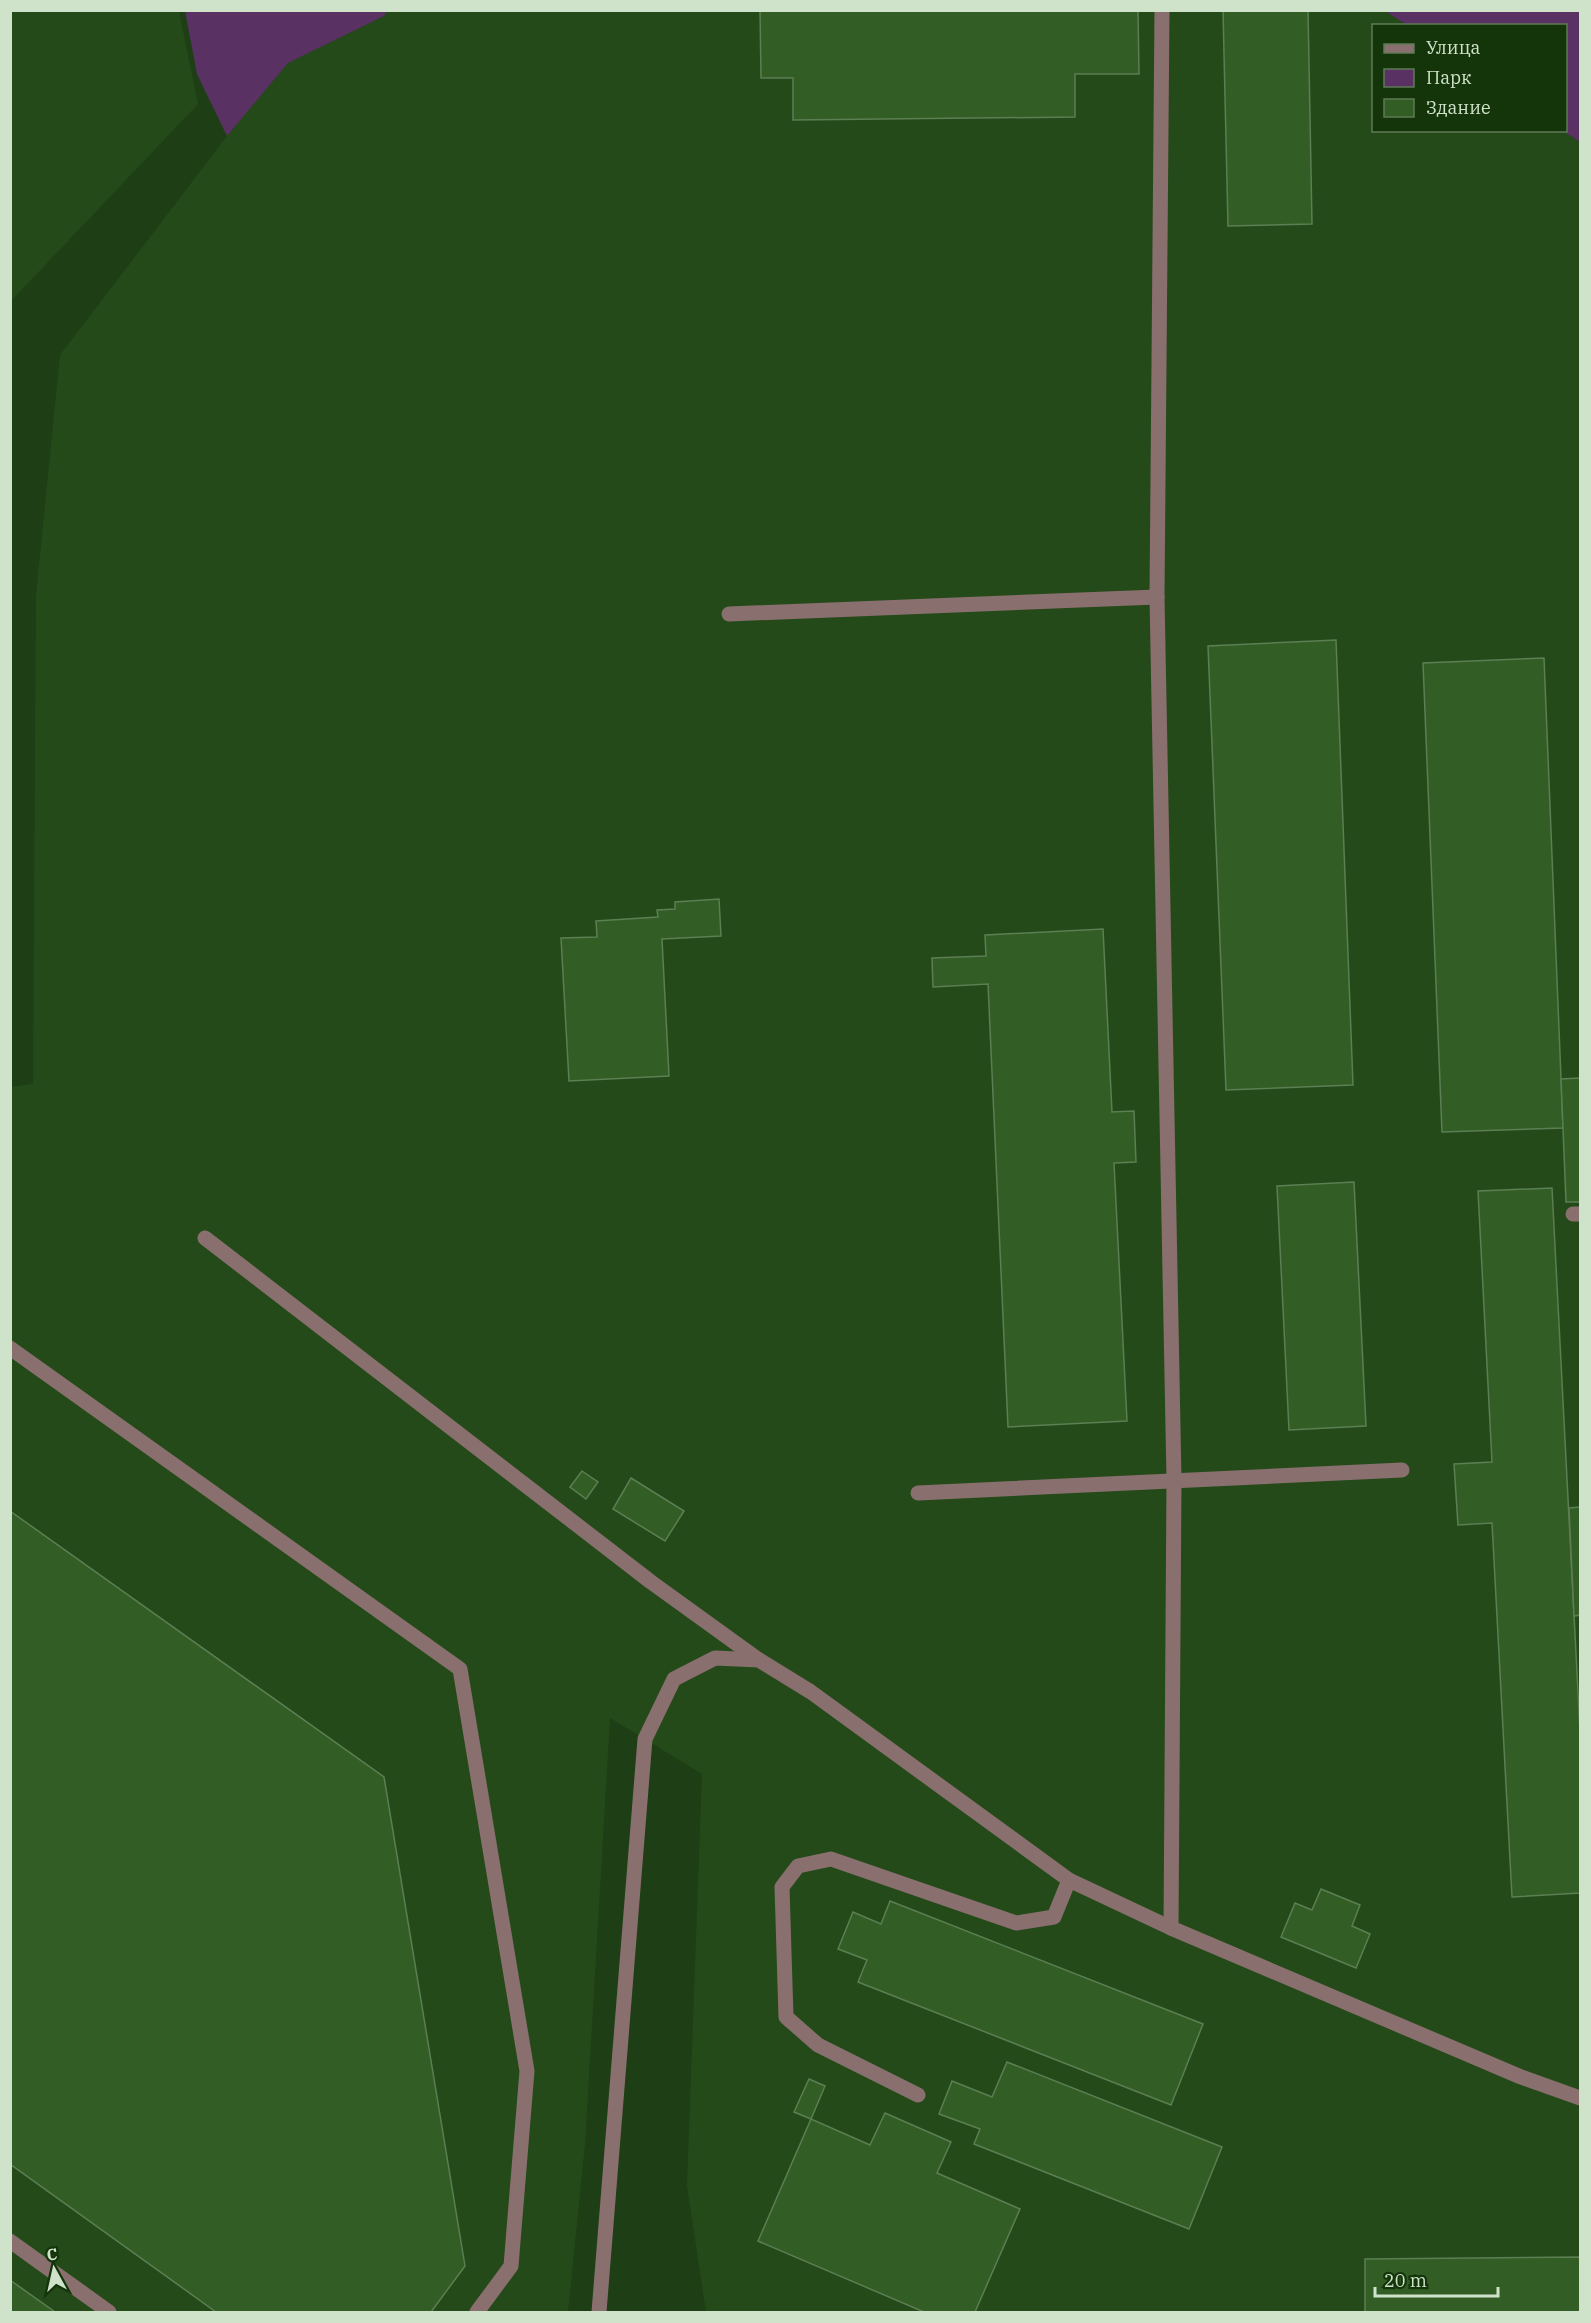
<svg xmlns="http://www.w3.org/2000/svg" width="1591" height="2323" font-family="'IBM Plex Serif',serif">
<rect width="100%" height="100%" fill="#1e3e15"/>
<g fill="#254a1a">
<path d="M 11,10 L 179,11 L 198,104 L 11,301 Z"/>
<path d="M 387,11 L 1385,11 L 1407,25 L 1374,26 L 1374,130 L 1563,131 L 1580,142 L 1580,2312 L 706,2312 L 687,2186 L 702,1774 L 610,1718 L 585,2144 L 568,2312 L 11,2312 L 10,1087 L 33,1084 L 36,596 L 60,355 L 227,136 L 288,63 L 384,16 Z"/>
</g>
<g fill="#593263">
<path d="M 185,11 L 185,10 L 387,11 L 384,16 L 288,63 L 227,136 L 197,74 Z"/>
<path d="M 1385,11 L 1580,11 L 1580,142 L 1563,131 L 1566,26 L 1407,25 Z"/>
</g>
<g fill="#325e25" stroke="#5c7e53" stroke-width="1.5">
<path d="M 760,10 L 1138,10 L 1139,74 L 1075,74 L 1075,117 L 793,120 L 793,78 L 761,78 Z"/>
<path d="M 1223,10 L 1308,10 L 1312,224 L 1228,226 Z"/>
<path d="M 1336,640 L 1353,1085 L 1226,1090 L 1208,646 Z"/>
<path d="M 1544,658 L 1563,1128 L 1442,1132 L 1423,663 Z"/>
<path d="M 719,899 L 721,936 L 662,939 L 669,1076 L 569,1081 L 561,938 L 597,937 L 596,921 L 658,917 L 657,910 L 675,909 L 675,902 Z"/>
<path d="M 1103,929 L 1112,1112 L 1134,1111 L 1136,1162 L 1114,1163 L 1127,1421 L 1008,1427 L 988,984 L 933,987 L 932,958 L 986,956 L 985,935 Z"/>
<path d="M 1580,1078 L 1580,1202 L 1566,1202 L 1561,1079 Z"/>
<path d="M 1354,1182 L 1366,1426 L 1289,1430 L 1277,1186 Z"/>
<path d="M 1552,1188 L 1580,1731 L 1580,1893 L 1512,1897 L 1492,1523 L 1458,1525 L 1454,1464 L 1492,1462 L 1478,1191 Z"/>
<path d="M 582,1471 L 598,1482 L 586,1499 L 570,1487 Z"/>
<path d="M 631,1478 L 684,1511 L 665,1541 L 613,1509 Z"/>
<path d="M 1580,1507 L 1580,1615 L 1574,1616 L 1569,1508 Z"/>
<path d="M 10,1511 L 384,1777 L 465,2266 L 431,2312 L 216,2312 L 10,2164 Z"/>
<path d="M 1321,1889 L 1360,1905 L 1352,1926 L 1370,1934 L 1356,1968 L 1281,1937 L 1295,1903 L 1312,1910 Z"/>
<path d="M 890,1901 L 1203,2024 L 1171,2105 L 858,1982 L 867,1960 L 838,1949 L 853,1912 L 881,1924 Z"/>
<path d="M 1007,2062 L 1222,2147 L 1189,2229 L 974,2144 L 980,2129 L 939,2114 L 952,2081 L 992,2097 Z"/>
<path d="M 809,2079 L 825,2086 L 811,2119 L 794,2112 Z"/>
<path d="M 885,2113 L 951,2142 L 937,2173 L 1020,2209 L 975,2312 L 924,2312 L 758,2241 L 811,2119 L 870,2145 Z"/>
<path d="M 1580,2257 L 1580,2312 L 1365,2312 L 1365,2259 Z"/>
<path d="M 10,2280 L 55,2312 L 10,2312 Z"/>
</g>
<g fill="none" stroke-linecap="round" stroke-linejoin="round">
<g stroke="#8a6f6f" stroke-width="15">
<path d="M 1162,10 L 1157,597 L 1174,1480 L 1171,1928"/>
<path d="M 729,614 L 1157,597"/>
<path d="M 1573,1214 L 1580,1214"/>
<path d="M 205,1238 L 651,1582 L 759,1660"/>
<path d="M 10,1348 L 460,1669 L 527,2071 L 511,2266 L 477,2312"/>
<path d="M 918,1493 L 1402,1470"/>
<path d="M 918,2095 L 818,2045 L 786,2017 L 782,1887 L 798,1866 L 831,1859 L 1016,1923 L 1054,1917 L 1069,1880"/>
<path d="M 10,2241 L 109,2312"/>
<path d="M 599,2312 L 645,1739 L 674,1679 L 715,1658 L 759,1660 L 811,1692 L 1069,1880 L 1171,1928 L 1521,2077 L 1580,2098"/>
</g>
</g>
<rect width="1591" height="2323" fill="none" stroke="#cfe2ca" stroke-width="24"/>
<rect x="1372" y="24" width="195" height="108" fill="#14340a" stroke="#5f7a57" stroke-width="1.5"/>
<rect x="1384" y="44" width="30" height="9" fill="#8a6f6f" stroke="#5f7a57" stroke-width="1.5"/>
<text x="1426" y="54" font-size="18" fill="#cfe2ca">Улица</text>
<rect x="1384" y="69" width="30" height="18" fill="#593263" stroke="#5f7a57" stroke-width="1.5"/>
<text x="1426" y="84" font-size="18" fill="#cfe2ca">Парк</text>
<rect x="1384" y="99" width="30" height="18" fill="#325e25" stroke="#5f7a57" stroke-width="1.5"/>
<text x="1426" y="114" font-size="18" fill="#cfe2ca">Здание</text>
<g transform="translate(54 2269) rotate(352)" stroke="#14340a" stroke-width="4.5" paint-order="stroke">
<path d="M0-4.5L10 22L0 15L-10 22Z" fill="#cfe2ca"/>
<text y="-9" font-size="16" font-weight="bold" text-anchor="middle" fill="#cfe2ca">С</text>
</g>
<path d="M1375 2287v9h123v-9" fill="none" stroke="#cfe2ca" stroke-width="3"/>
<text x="1384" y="2287" font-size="18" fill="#cfe2ca" stroke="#14340a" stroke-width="4.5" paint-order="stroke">20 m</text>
</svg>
